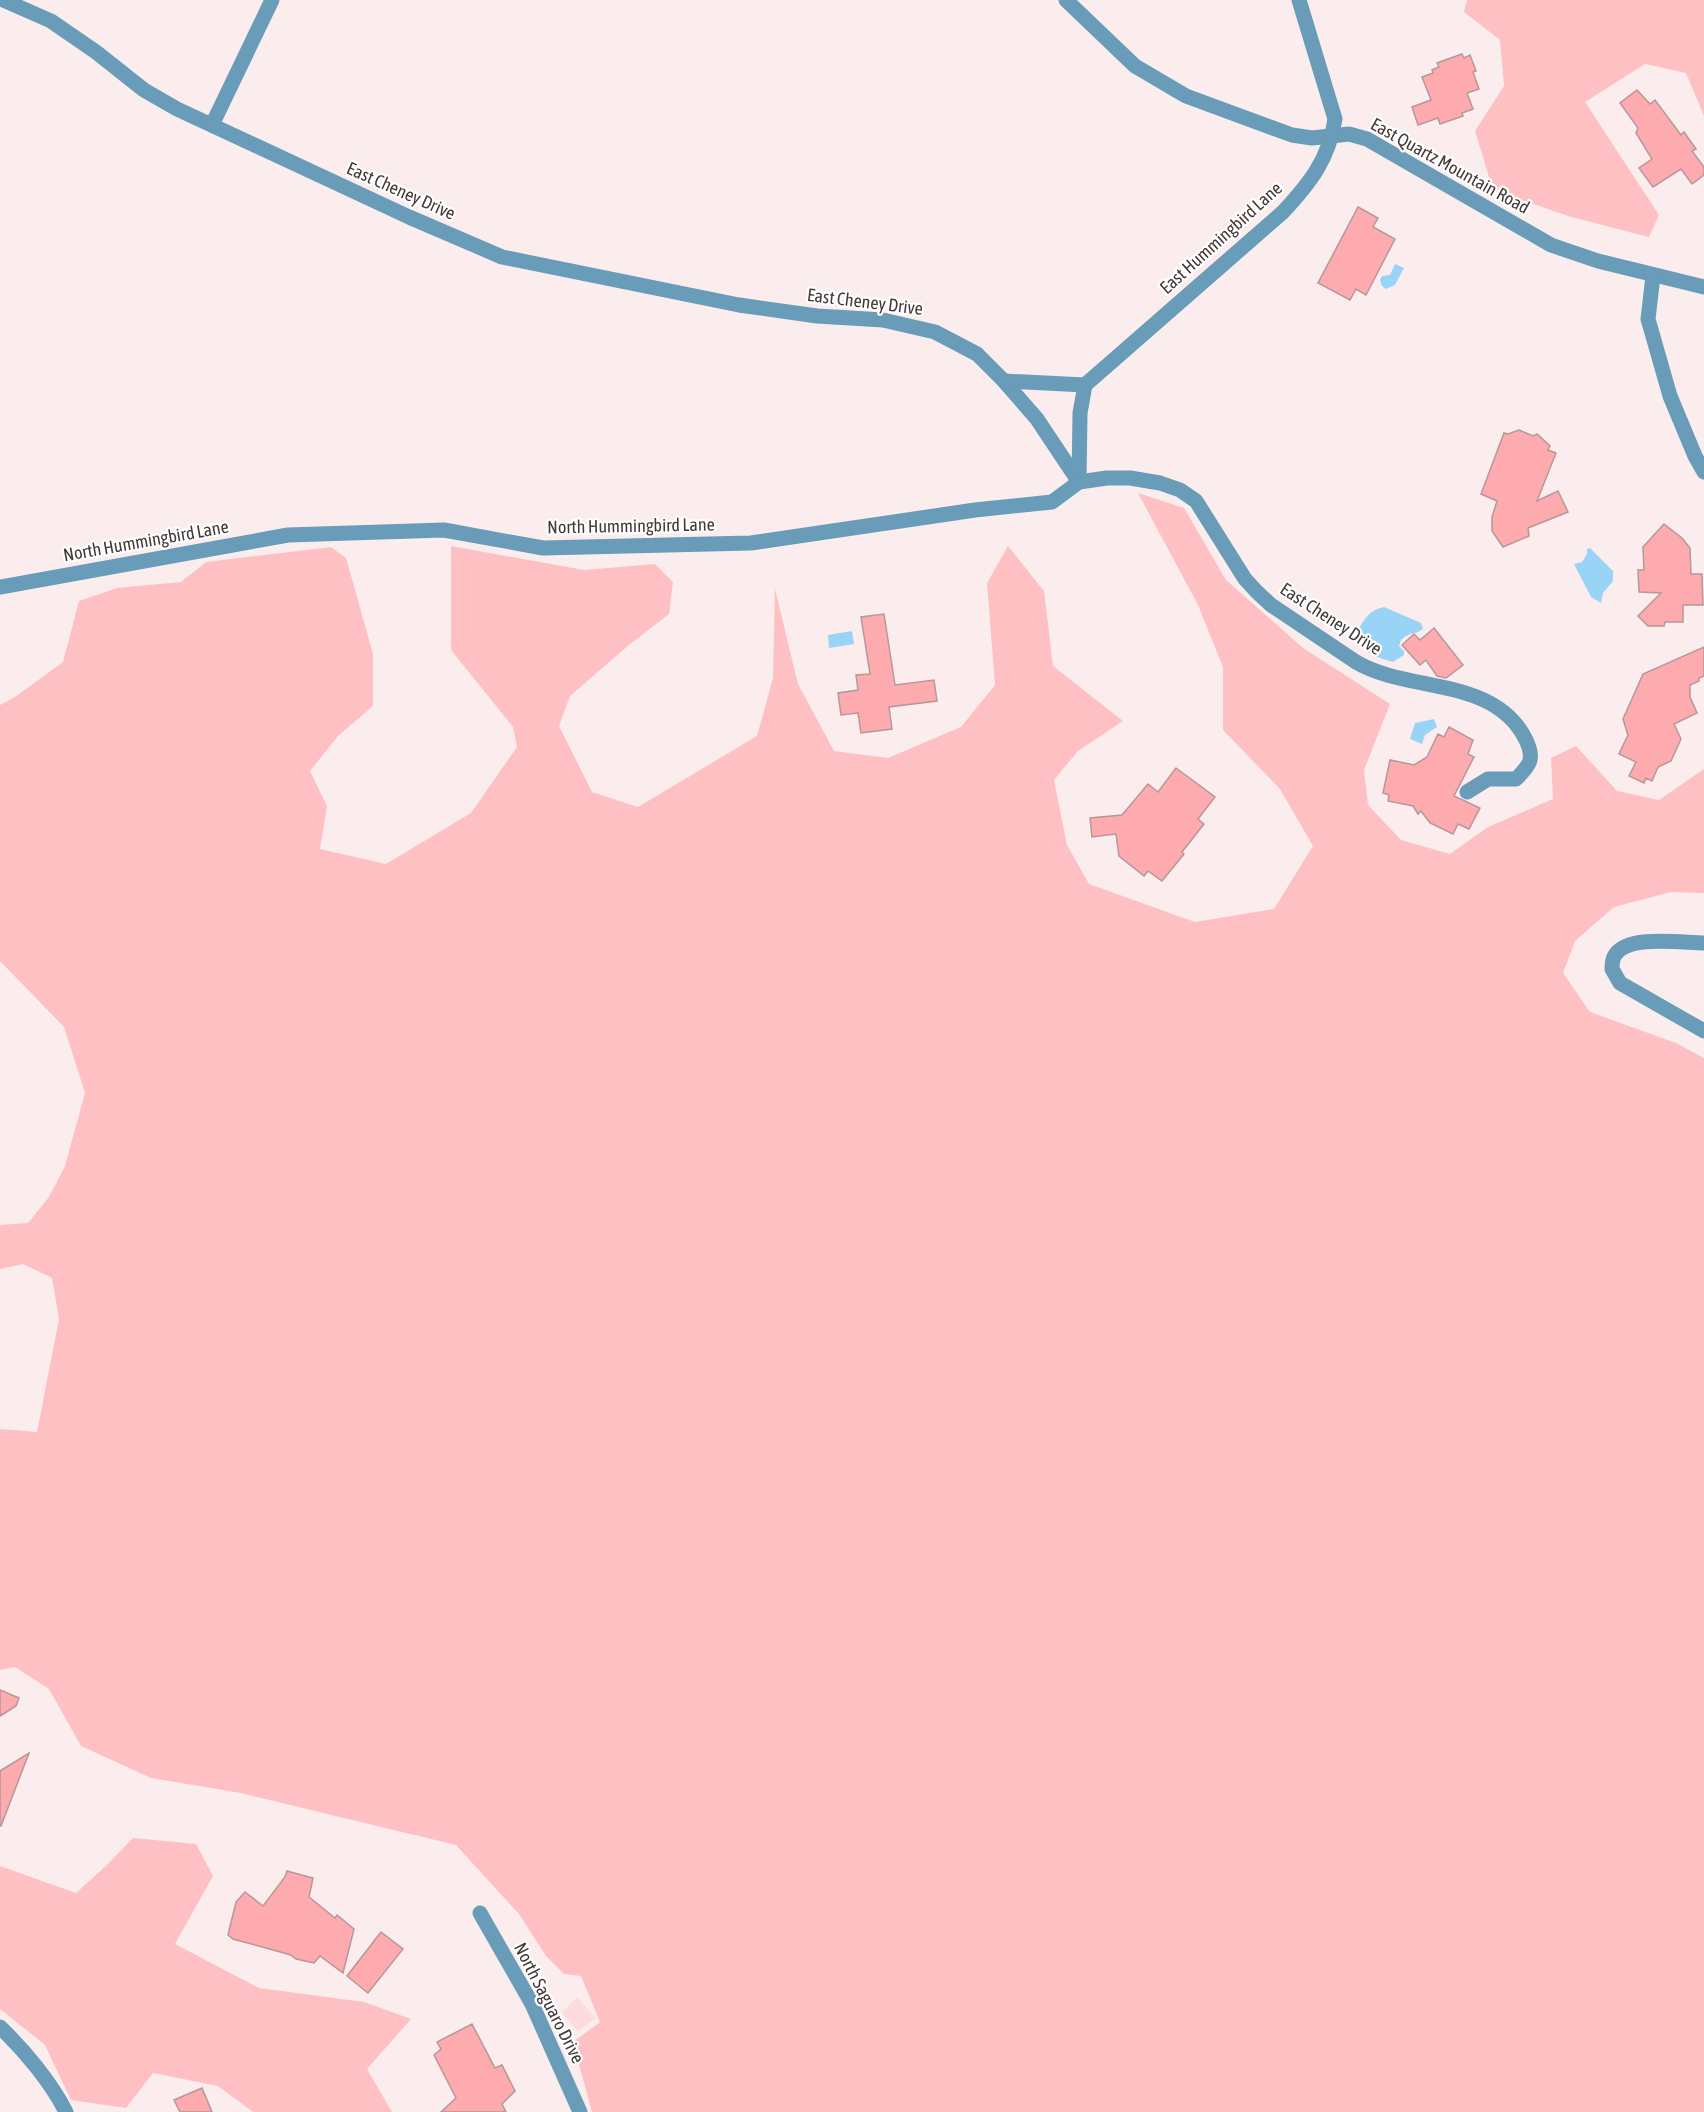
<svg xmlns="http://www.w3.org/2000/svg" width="1704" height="2112" font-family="'Asap Condensed',sans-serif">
<rect width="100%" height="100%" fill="#fbeded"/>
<path fill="#fedbdc" d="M 577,1997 L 596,2018 L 578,2031 L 562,2013 Z"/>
<g fill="#fec0c2">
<path d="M 1467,0 L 1704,0 L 1704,116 L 1686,73 L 1645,64 L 1585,102 L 1659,215 L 1649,237 L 1571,217 L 1493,190 L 1475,131 L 1504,86 L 1500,40 L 1464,12 Z"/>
<path d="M 1138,493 L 1184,508 L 1226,580 L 1303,648 L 1390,704 L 1364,770 L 1368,805 L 1401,840 L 1450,854 L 1488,827 L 1553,799 L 1551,758 L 1576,746 L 1617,791 L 1659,800 L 1704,769 L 1704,893 L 1671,892 L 1614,907 L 1575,941 L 1563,973 L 1590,1012 L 1676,1043 L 1704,1058 L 1704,2112 L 592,2112 L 573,2042 L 600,2022 L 581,1976 L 564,1974 L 546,1956 L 519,1914 L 456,1845 L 241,1793 L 151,1778 L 81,1746 L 49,1689 L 15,1667 L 0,1670 L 0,1429 L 37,1432 L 59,1319 L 52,1278 L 23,1264 L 0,1269 L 0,1225 L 28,1223 L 49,1197 L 65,1166 L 85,1093 L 64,1027 L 0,961 L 0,705 L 15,697 L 63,662 L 79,601 L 117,588 L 181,582 L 206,562 L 331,547 L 346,558 L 373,654 L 373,706 L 338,736 L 310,771 L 327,806 L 320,849 L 386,864 L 471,813 L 517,747 L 513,727 L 451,650 L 451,546 L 584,570 L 655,564 L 673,582 L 669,614 L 629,645 L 570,696 L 559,726 L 592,792 L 638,807 L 757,736 L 773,678 L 775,589 L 798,684 L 834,751 L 888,758 L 961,727 L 995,685 L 987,583 L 1008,546 L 1044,591 L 1053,666 L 1123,721 L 1078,751 L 1054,780 L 1067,845 L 1089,884 L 1195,922 L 1274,909 L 1313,846 L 1280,789 L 1223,730 L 1223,667 L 1198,605 Z"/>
<path d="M 133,1838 L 196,1844 L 213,1876 L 175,1944 L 259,1988 L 364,2002 L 411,2019 L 367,2069 L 392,2112 L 253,2112 L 218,2086 L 153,2073 L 126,2108 L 71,2100 L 45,2045 L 0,2009 L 0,1866 L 76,1893 L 107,1865 Z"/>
</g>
<g fill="#99d4f7">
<path d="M 1395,264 L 1404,268 L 1395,285 L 1386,289 L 1382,286 L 1380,280 L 1382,276 L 1390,275 Z"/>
<path d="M 1590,548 L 1613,571 L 1613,581 L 1603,593 L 1601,603 L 1591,597 L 1574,564 L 1582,562 L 1587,554 L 1587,549 Z"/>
<path d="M 1384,607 L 1421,623 L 1423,629 C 1415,635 1409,632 1401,640 L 1399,646 L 1404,651 L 1404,655 L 1393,662 C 1381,659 1366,654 1359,644 L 1360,639 L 1359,628 C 1366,617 1370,610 1384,607 Z"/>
<path d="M 852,631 L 854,644 L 829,648 L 828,635 Z"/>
<path d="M 1434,719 L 1437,727 L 1425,735 L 1422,744 L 1410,739 L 1415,723 Z"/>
</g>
<g fill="#fdabaf" stroke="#b79798" stroke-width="1.5">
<path d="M 1462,54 L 1464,58 L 1470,55 L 1476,71 L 1473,72 L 1479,89 L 1467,93 L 1473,109 L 1462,113 L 1463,116 L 1440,124 L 1438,118 L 1418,125 L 1412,107 L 1431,100 L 1422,77 L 1433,73 L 1432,70 L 1439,67 L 1437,63 Z"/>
<path d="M 1637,90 L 1650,104 L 1655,100 L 1681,135 L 1684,132 L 1696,149 L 1692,151 L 1704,167 L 1704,175 L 1692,184 L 1681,169 L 1653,187 L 1639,168 L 1652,159 L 1636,133 L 1638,128 L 1620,103 Z"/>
<path d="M 1358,207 L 1378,218 L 1373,227 L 1395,239 L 1366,295 L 1356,289 L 1350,300 L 1318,283 Z"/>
<path d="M 1519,430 L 1533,436 L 1537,434 L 1550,446 L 1548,450 L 1556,453 L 1537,501 L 1558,491 L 1568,512 L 1528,528 L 1529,536 L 1503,547 L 1492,531 L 1492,517 L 1497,501 L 1481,494 L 1504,433 L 1508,434 Z"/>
<path d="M 1664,524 L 1682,538 L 1690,548 L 1691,574 L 1702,574 L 1703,605 L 1683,605 L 1683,622 L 1665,622 L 1664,626 L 1648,626 L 1638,616 L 1661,593 L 1639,592 L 1638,570 L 1644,570 L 1643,547 Z"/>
<path d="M 884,614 L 895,685 L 934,680 L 937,701 L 889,707 L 892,729 L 861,733 L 858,713 L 841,715 L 838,693 L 858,690 L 856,675 L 870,674 L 861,617 Z"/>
<path d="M 1434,628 L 1463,665 L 1446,678 L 1437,676 L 1426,660 L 1420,665 L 1402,645 L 1414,634 L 1420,640 Z"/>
<path d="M 1704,647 L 1704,676 L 1699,678 L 1699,681 L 1690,685 L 1690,697 L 1697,713 L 1674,724 L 1681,739 L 1671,761 L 1658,767 L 1652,781 L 1646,778 L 1644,783 L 1629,776 L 1636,762 L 1619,754 L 1628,735 L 1623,719 L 1643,674 Z"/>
<path d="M 1449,727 L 1473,740 L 1468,754 L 1474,757 L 1454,796 L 1480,808 L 1469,829 L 1458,824 L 1453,834 L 1430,823 L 1421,811 L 1418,814 L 1413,806 L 1388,801 L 1389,795 L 1383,793 L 1390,760 L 1414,765 L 1427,757 L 1438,734 L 1444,737 Z"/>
<path d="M 1176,768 L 1215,797 L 1198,819 L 1204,824 L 1182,852 L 1184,854 L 1162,881 L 1148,871 L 1144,876 L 1119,856 L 1116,834 L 1092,837 L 1090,818 L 1122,815 L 1148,784 L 1158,792 Z"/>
<path d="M 0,1690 L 19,1698 L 16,1706 L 0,1716 Z"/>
<path d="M 29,1753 L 1,1826 L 0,1826 L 0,1771 Z"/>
<path d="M 287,1871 L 313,1878 L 309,1897 L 335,1918 L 337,1915 L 354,1929 L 343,1973 L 320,1956 L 314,1963 L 296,1959 L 291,1955 L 233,1939 L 228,1935 L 236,1902 L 245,1892 L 263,1906 L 285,1877 Z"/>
<path d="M 381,1932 L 403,1949 L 368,1993 L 347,1976 Z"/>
<path d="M 472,2024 L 495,2068 L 502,2065 L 515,2091 L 502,2104 L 506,2112 L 441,2112 L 456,2098 L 434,2055 L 441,2049 L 437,2042 Z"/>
<path d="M 202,2088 L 212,2112 L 180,2112 L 174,2100 Z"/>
</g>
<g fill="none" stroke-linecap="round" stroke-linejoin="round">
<g stroke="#689cb9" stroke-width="15">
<path d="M 3,0 L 51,21 L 96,52 L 144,90 L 177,109 L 409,217 L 502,257 L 739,305 L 817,316 L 883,320 L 935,332 L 977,354 L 1004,381 L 1037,419 L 1079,482"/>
<path d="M 1066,0 L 1135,66 L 1186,96 L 1292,135 L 1312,138 L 1349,134 L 1367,139 L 1551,245 L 1598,261 L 1704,287"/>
<path d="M 212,125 L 272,0"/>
<path d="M 1653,276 L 1648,319 L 1670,396 L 1695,456 L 1704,472"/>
<path d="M 1004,381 L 1085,385"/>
<path d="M 1079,482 L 1080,413 L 1085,385 L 1283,212 C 1310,183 1329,159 1335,119 L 1299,0"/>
<path d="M 0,587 L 288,535 L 444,530 L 543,548 L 751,543 L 975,510 L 1052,502 L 1079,482 L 1107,478 L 1130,478 L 1160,483 L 1180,490 L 1196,501 L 1245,579 L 1256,591 L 1271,605 L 1356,662 C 1408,693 1495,676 1526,740 C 1535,759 1530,765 1516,779 L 1488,779 L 1467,792"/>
<path d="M 1704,943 C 1683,943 1628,934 1615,955 C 1613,958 1612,965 1612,969 L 1620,983 L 1704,1031"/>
<path d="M 480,1913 L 532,2004 L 580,2112"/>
<path d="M 0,2027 C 24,2050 51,2082 66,2112"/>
</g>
</g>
<g text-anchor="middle" stroke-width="4.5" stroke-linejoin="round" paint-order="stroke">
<g font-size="18" fill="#453838" stroke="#fff">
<text transform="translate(1450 166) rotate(29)" y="6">East Quartz Mountain Road</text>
<text transform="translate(401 191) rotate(24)" y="6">East Cheney Drive</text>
<text transform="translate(1221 238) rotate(-42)" y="6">East Hummingbird Lane</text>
<text transform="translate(865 302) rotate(7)" y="6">East Cheney Drive</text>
<text transform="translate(631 526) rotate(-1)" y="6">North Hummingbird Lane</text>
<text transform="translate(146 541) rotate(-10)" y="6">North Hummingbird Lane</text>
<text transform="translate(1331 619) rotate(33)" y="6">East Cheney Drive</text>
<text transform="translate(549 2003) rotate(63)" y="6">North Saguaro Drive</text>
</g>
</g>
</svg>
